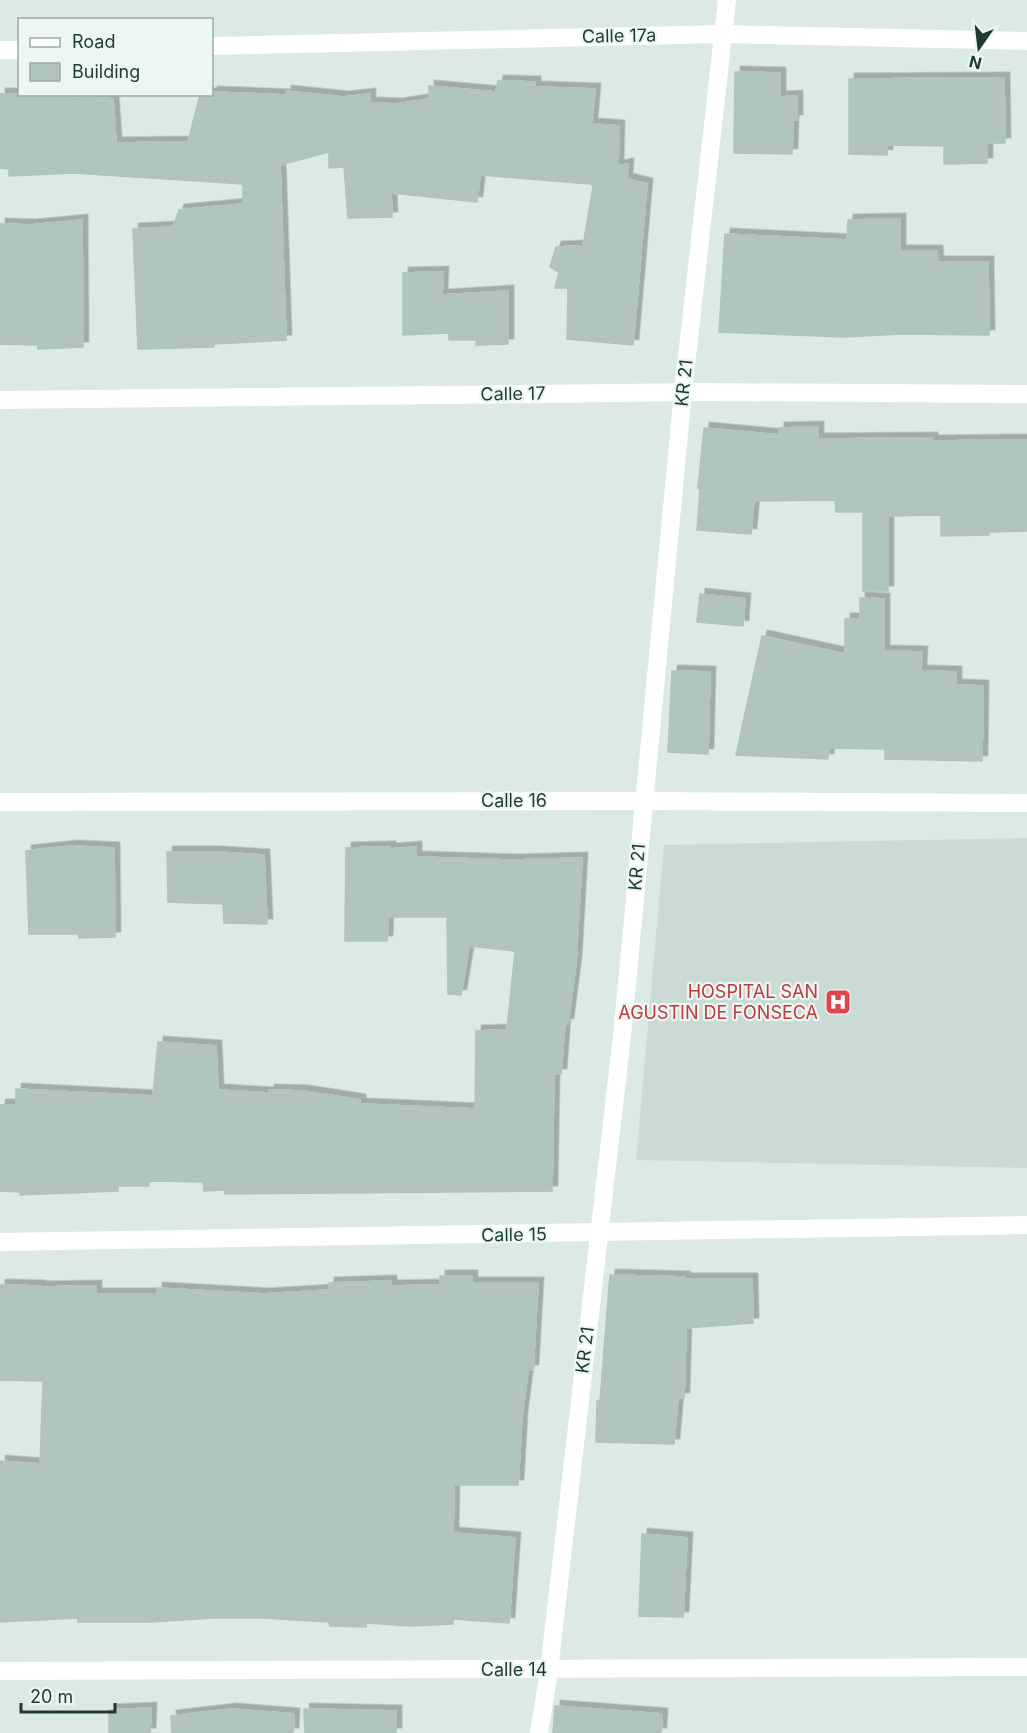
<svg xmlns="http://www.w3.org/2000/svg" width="1027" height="1733" font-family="Inter,sans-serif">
<defs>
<filter id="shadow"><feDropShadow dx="5.5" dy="-5.5" stdDeviation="0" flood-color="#0004"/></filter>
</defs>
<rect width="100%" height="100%" fill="#dceae5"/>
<path fill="#cadad4" d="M 1027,838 L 1027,1168 L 636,1160 L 664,845 Z"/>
<g fill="#b1c5be" stroke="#aec4bd" stroke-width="1.5" filter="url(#shadow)">
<path d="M 735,72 L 780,73 L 780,97 L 797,96 L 797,120 L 793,120 L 792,154 L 734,153 Z"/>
<path d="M 1004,78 L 1005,143 L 987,143 L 987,163 L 944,164 L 944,146 L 887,145 L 887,155 L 849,154 L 849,79 Z"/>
<path d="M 498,81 L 535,82 L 535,87 L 595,89 L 592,124 L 619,126 L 618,166 L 628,164 L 627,179 L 647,184 L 633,345 L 567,339 L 568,288 L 555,288 L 559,272 L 550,267 L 556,247 L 583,246 L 593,186 L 590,184 L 480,175 L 477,202 L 391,193 L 392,217 L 348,218 L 344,167 L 329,168 L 329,152 L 280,165 L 286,340 L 214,344 L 214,347 L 138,349 L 133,229 L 173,227 L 179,210 L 243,204 L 243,184 L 73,173 L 9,176 L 9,169 L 0,168 L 0,94 L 50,94 L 113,99 L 116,143 L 188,142 L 200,94 L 212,94 L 212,92 L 286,95 L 286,91 L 343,97 L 370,94 L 370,103 L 397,104 L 429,99 L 429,86 L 496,92 Z"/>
<path d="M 900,219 L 900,251 L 937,251 L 938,262 L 988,262 L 989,335 L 901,334 L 844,337 L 719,332 L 725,234 L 847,240 L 848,220 Z"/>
<path d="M 82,220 L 83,347 L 38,349 L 38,345 L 0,344 L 0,224 L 31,225 Z"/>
<path d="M 443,272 L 442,295 L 508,291 L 508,344 L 476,345 L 476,340 L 449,340 L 449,333 L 403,335 L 403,273 Z"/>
<path d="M 818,427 L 818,439 L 932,438 L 932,441 L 1027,440 L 1027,531 L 989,532 L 989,535 L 941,536 L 941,515 L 888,516 L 888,591 L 863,591 L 863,512 L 836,512 L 835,500 L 754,501 L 751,534 L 697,530 L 700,489 L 698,488 L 704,428 L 779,435 L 779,428 Z"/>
<path d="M 700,594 L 745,599 L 743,626 L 697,622 Z"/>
<path d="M 860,598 L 884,599 L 884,651 L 922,652 L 921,671 L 956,672 L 956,685 L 983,686 L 982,761 L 885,759 L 885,749 L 829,748 L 828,759 L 736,755 L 762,636 L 845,654 L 845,619 L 860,619 Z"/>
<path d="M 672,671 L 710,672 L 708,754 L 668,752 Z"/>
<path d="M 72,846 L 114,848 L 115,937 L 79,938 L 78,934 L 29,934 L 26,851 Z"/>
<path d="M 390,847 L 390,849 L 416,847 L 416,857 L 514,860 L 582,858 L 576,962 L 568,1024 L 565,1023 L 561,1074 L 554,1074 L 552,1191 L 225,1194 L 225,1190 L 204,1191 L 203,1182 L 149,1181 L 149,1186 L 118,1186 L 118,1191 L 20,1195 L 20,1192 L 0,1191 L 0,1105 L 16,1105 L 16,1089 L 153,1096 L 158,1042 L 216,1046 L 218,1090 L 269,1093 L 269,1090 L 303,1091 L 360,1100 L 360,1104 L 475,1109 L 476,1031 L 507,1030 L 515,951 L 469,946 L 461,995 L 448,994 L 447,917 L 388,917 L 387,941 L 345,941 L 346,848 Z"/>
<path d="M 167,852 L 216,852 L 264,855 L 267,924 L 224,923 L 223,904 L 168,902 Z"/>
<path d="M 610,1275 L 685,1277 L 685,1279 L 752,1279 L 753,1323 L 686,1328 L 684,1398 L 678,1398 L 674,1444 L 596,1442 L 597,1401 L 600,1401 Z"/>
<path d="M 440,1276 L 472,1276 L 472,1283 L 538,1283 L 533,1370 L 528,1370 L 522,1417 L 518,1485 L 454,1485 L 453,1533 L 515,1538 L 509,1623 L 453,1619 L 453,1624 L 411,1626 L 366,1623 L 366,1627 L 330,1626 L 329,1622 L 263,1618 L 213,1618 L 150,1622 L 78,1622 L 78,1618 L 0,1622 L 0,1461 L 40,1464 L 43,1381 L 0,1380 L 0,1285 L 40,1286 L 40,1287 L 96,1286 L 96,1294 L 157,1294 L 157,1288 L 263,1294 L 329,1290 L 329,1283 L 391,1281 L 391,1286 L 440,1285 Z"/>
<path d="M 642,1534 L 687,1538 L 683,1617 L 639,1616 Z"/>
<path d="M 555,1706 L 662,1714 L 661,1733 L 553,1733 Z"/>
<path d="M 151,1708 L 150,1733 L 109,1733 L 109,1710 Z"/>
<path d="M 231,1709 L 294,1714 L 293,1733 L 172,1733 L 171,1716 Z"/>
<path d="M 304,1709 L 396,1711 L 396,1733 L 305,1733 Z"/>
</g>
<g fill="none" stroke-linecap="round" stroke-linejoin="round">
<g stroke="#fff" stroke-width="18">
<path d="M 212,46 L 723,34 L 1027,41"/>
<path d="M 0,50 L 20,50"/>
<path d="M 0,400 L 703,392 L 1027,394"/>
<path d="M 0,802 L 644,801 L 1027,803"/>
<path d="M 0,1242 L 1027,1225"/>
<path d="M 0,1671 L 1027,1667"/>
<path d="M 539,1733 L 549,1670 L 622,1036 L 683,392 L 727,0"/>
</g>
</g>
<defs>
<g id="hospital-square" transform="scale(1.35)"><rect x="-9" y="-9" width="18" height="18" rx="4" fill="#e0444e" stroke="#ecf7f2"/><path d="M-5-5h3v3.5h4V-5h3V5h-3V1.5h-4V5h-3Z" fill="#fff"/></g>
</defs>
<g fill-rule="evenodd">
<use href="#hospital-square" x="838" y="1002"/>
</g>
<g text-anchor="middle" stroke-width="4.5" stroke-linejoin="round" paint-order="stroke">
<g font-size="18" fill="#1c3b35" stroke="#ecf7f2">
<text transform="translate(619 36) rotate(-1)" y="6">Calle 17a</text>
<text transform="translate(684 383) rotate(-84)" y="6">KR 21</text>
<text transform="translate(513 394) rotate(-1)" y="6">Calle 17</text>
<text x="514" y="807">Calle 16</text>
<text transform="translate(637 867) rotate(-85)" y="6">KR 21</text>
<text transform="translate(514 1235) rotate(-1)" y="6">Calle 15</text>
<text transform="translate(585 1350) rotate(-83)" y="6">KR 21</text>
<text x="514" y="1676">Calle 14</text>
</g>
<g font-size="18" fill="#be3a42" stroke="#ecf7f2" text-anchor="end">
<text x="818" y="998">HOSPITAL SAN<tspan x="818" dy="21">AGUSTIN DE FONSECA</tspan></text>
</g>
</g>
<rect x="18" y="18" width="195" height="78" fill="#ecf7f2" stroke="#99aca6" stroke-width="1.5"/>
<rect x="30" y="38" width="30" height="9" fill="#ffffff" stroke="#99aca6" stroke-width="1.5"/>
<text x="72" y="48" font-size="18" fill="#1c3b35">Road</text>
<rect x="30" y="63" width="30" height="18" fill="#b1c5be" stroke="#99aca6" stroke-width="1.5"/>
<text x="72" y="78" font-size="18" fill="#1c3b35">Building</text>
<g transform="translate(979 48) rotate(194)" stroke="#ecf7f2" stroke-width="4.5" paint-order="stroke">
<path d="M0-4.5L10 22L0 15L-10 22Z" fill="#1c3b35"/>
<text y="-9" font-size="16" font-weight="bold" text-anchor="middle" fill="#1c3b35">N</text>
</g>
<path d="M21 1703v9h94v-9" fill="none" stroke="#1c3b35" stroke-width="3"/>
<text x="30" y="1703" font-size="18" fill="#1c3b35" stroke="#ecf7f2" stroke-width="4.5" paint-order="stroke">20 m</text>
</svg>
